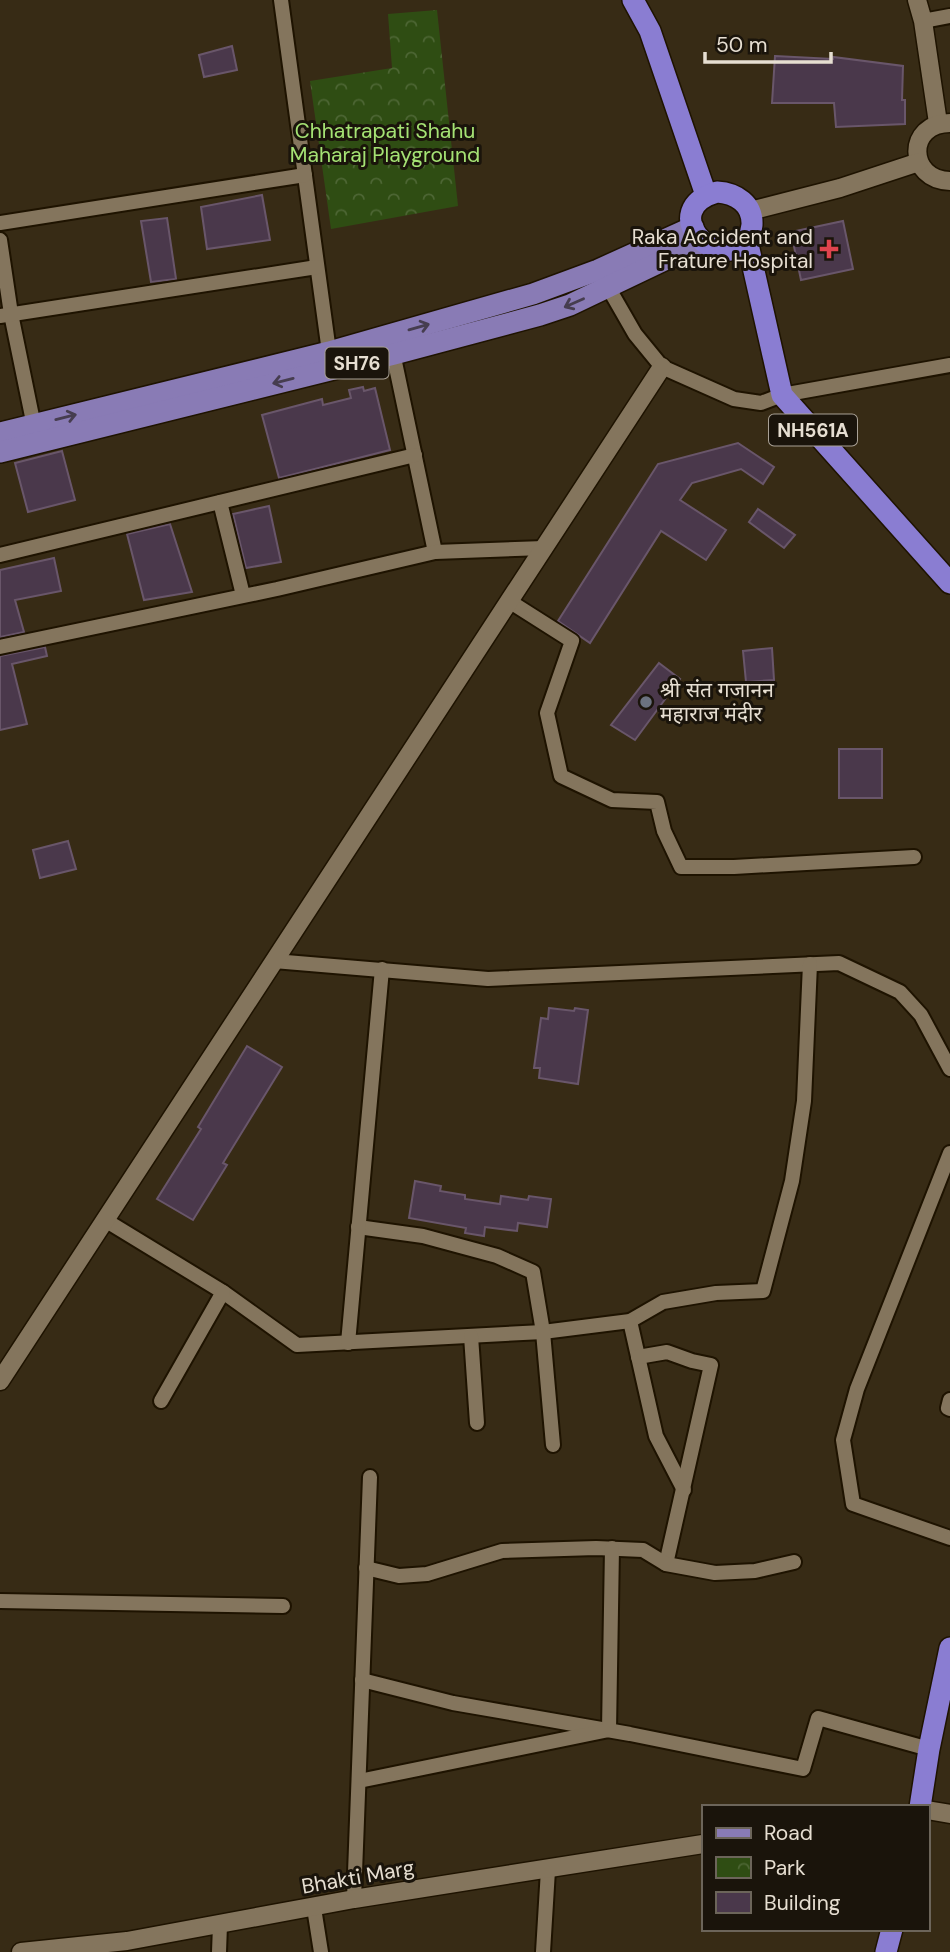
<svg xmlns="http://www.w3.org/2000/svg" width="950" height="1952" font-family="'DM Sans','Noto Sans Devanagari',sans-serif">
<defs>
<pattern id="park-crowns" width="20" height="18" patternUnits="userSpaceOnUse" patternTransform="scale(1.75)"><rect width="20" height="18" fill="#2f4d13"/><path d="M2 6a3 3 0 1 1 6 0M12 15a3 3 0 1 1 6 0" fill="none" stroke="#4d6634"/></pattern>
</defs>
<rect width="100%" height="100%" fill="#372b15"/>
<path fill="url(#park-crowns)" d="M 437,10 L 458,206 L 331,229 L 310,81 L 392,68 L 388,14 Z"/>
<g fill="#4a384b" stroke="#69566a" stroke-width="2">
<path d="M 232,46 L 237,70 L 204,77 L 199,55 Z"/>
<path d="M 775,56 L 833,59 L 833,57 L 903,66 L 902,100 L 905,100 L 905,124 L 836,127 L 834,103 L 772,103 Z"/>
<path d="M 262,195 L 270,240 L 207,249 L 201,207 Z"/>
<path d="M 167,218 L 176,279 L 151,282 L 141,221 Z"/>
<path d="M 843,221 L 853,269 L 801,280 L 791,232 Z"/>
<path d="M 363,387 L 364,391 L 375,388 L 390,450 L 279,478 L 262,415 L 322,399 L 323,405 L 351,398 L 349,390 Z"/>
<path d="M 738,443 L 774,467 L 763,484 L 741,469 L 692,483 L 680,500 L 726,530 L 706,560 L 661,531 L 590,643 L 558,621 L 658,464 Z"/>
<path d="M 62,451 L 75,500 L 28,512 L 15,463 Z"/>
<path d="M 269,506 L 281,562 L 246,568 L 233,514 Z"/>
<path d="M 758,509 L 795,535 L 784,548 L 749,522 Z"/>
<path d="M 170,524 L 192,592 L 144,600 L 127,534 Z"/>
<path d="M 54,558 L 61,591 L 15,600 L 24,632 L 0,637 L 0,570 Z"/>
<path d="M 45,647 L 47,656 L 12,664 L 27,724 L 0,730 L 0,656 Z"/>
<path d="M 772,648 L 774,680 L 746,682 L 743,651 Z"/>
<path d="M 659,663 L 680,679 L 635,740 L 611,725 Z"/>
<rect x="839" y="749" width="43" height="49"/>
<path d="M 68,841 L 76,869 L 40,878 L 33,850 Z"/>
<path d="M 549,1008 L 574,1011 L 575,1008 L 588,1010 L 578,1084 L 539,1078 L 540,1068 L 534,1068 L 541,1018 L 548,1019 Z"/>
<path d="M 247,1046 L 282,1067 L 223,1163 L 227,1165 L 193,1220 L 157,1199 L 201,1129 L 198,1127 Z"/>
<path d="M 415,1181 L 441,1186 L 440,1191 L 465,1195 L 465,1199 L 500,1204 L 501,1196 L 528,1200 L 529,1196 L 551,1199 L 547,1227 L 518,1223 L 517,1231 L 485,1227 L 484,1236 L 465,1233 L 466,1228 L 409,1218 Z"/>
</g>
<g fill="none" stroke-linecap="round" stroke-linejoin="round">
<g stroke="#1e1300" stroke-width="18">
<g id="minor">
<path d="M 281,0 L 330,359"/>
<path d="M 923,21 L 950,16"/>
<path d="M 0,223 L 305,175"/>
<path d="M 0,240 L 11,314 L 35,431"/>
<path d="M 604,280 L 635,334 L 662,367 L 734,399 L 761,403 L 782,395 L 950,365"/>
<path d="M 0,316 L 317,267"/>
<path d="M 392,348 L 435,552"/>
<path d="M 220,502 L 243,595"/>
<path d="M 0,555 L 415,455"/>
<path d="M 509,601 L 572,641 L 547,713 L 561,776 L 612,800 L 657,802 L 664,831 L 681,867 L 734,867 L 914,857"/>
<path d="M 0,647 L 277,589 L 435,552 L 544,548"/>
<path d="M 274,961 L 488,979 L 839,963 L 900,992 L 921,1015 L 950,1069"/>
<path d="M 950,1153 L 857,1389 L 843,1440 L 853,1504 L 950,1538"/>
<path d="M 105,1220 L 223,1292 L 297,1345 L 543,1332 L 630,1321 L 663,1302 L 716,1293 L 763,1291 L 792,1181 L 804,1101 L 810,964"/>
<path d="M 358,1227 L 423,1236 L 497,1256 L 533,1272 L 543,1332 L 553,1445"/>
<path d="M 630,1321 L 656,1436 L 684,1490"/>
<path d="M 471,1336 L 477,1423"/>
<path d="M 348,1343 L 382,969"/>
<path d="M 638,1357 L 667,1352 L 692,1361 L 711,1365 L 666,1564"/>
<path d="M 950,1400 L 948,1408 L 950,1409"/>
<path d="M 161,1401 L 223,1292"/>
<path d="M 366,1568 L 399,1576 L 427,1574 L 502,1551 L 596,1548 L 643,1550 L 666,1564 L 715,1573 L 755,1571 L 794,1562"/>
<path d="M 0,1601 L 283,1606"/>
<path d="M 362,1680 L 453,1703 L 630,1734 L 803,1769 L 818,1718 L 929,1749"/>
<path d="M 359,1781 L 609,1730 L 612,1548"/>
<path d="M 354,1899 L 370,1477"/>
<path d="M 314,1908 L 321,1952"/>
<path d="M 219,1952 L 220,1925"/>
<path d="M 543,1952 L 548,1870"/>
</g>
</g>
<g stroke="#1e1300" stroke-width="21">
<g id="tertiary">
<path d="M 917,0 L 923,21 L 938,123"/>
<path d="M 950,123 C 906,123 907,180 950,181"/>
<path d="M 750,211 L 840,188 L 919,162"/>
<path d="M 0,1381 L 662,367"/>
<path d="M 927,1810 L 950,1814"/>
<path d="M 21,1952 L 127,1941 L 354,1899 L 703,1844"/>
</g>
</g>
<g stroke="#1e1300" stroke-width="24">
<g id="primary">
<path d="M 0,433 L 329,352 L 533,294 L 598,270 L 693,227"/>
<path d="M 0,452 L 394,354 L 540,315 L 570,305 L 702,242"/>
</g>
</g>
<g stroke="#1e1300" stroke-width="24">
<g id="trunk">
<path d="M 633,0 L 650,31 L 706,195"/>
<path d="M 717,192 C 736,193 753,204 752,225 C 751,231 750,237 746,241 C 716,274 656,210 717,192 Z"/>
<path d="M 747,240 L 782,395 L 950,583"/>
<path d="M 920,1807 L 929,1749 L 950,1648"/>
<path d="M 886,1952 L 892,1929"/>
</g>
</g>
<use href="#minor" stroke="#84755d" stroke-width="14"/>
<use href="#tertiary" stroke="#84755d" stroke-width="18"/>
<use href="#primary" stroke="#897bb5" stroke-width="21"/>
<use href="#trunk" stroke="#8a7dd2" stroke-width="21"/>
</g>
<defs><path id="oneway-shaft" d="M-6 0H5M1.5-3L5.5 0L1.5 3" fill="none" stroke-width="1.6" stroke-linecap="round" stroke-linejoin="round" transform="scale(1.75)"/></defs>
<g stroke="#463d4f">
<use href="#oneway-shaft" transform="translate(574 303) rotate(156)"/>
<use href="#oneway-shaft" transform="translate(419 327) rotate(-16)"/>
<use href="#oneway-shaft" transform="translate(283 381) rotate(166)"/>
<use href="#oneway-shaft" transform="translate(66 417) rotate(-14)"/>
</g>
<path fill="#e0444e" stroke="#1a140b" stroke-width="2.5" d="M825.5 238.5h7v7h7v7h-7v7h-7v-7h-7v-7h7z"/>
<circle fill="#6b7280" stroke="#1a140b" stroke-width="2.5" cx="646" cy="702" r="7"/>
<g text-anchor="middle" stroke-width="6" stroke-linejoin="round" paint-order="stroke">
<g fill="#1a140b" stroke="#a9a196" stroke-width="2">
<rect x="325.5" y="347.5" width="63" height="31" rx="5"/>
<rect x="769" y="414.5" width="88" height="31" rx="5"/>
</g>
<g font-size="19" font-weight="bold" fill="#e6ded1">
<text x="357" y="370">SH76</text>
<text x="813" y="437">NH561A</text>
</g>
<g font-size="21" fill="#a5e274" stroke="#1a140b">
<text x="385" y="138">Chhatrapati Shahu<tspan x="385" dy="24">Maharaj Playground</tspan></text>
</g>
<g font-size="21" fill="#e6ded1" stroke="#1a140b" text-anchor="end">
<text x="813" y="244">Raka Accident and<tspan x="813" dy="24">Frature Hospital</tspan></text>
<text x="660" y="697" text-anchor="start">श्री संंत गजानन<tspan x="660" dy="24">महाराज मंदीर</tspan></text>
</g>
<g font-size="21" fill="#e6ded1" stroke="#1a140b">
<text transform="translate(358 1877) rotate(-10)" y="7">Bhakti Marg</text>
</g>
</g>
<rect x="702" y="1805" width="228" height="126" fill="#1a140b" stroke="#6c655a" stroke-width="2"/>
<rect x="716" y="1828" width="35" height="10" fill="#897bb5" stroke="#6c655a" stroke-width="2"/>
<text x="764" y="1840" font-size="21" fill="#e6ded1">Road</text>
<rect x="716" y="1857" width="35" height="21" fill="url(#park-crowns)" stroke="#6c655a" stroke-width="2"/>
<text x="764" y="1875" font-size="21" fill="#e6ded1">Park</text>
<rect x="716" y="1892" width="35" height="21" fill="#4a384b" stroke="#6c655a" stroke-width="2"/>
<text x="764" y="1910" font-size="21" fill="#e6ded1">Building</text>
<path d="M705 52v10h126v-10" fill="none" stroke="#e6ded1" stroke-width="3.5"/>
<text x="716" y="52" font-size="21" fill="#e6ded1" stroke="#1a140b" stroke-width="5" paint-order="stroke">50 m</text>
</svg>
